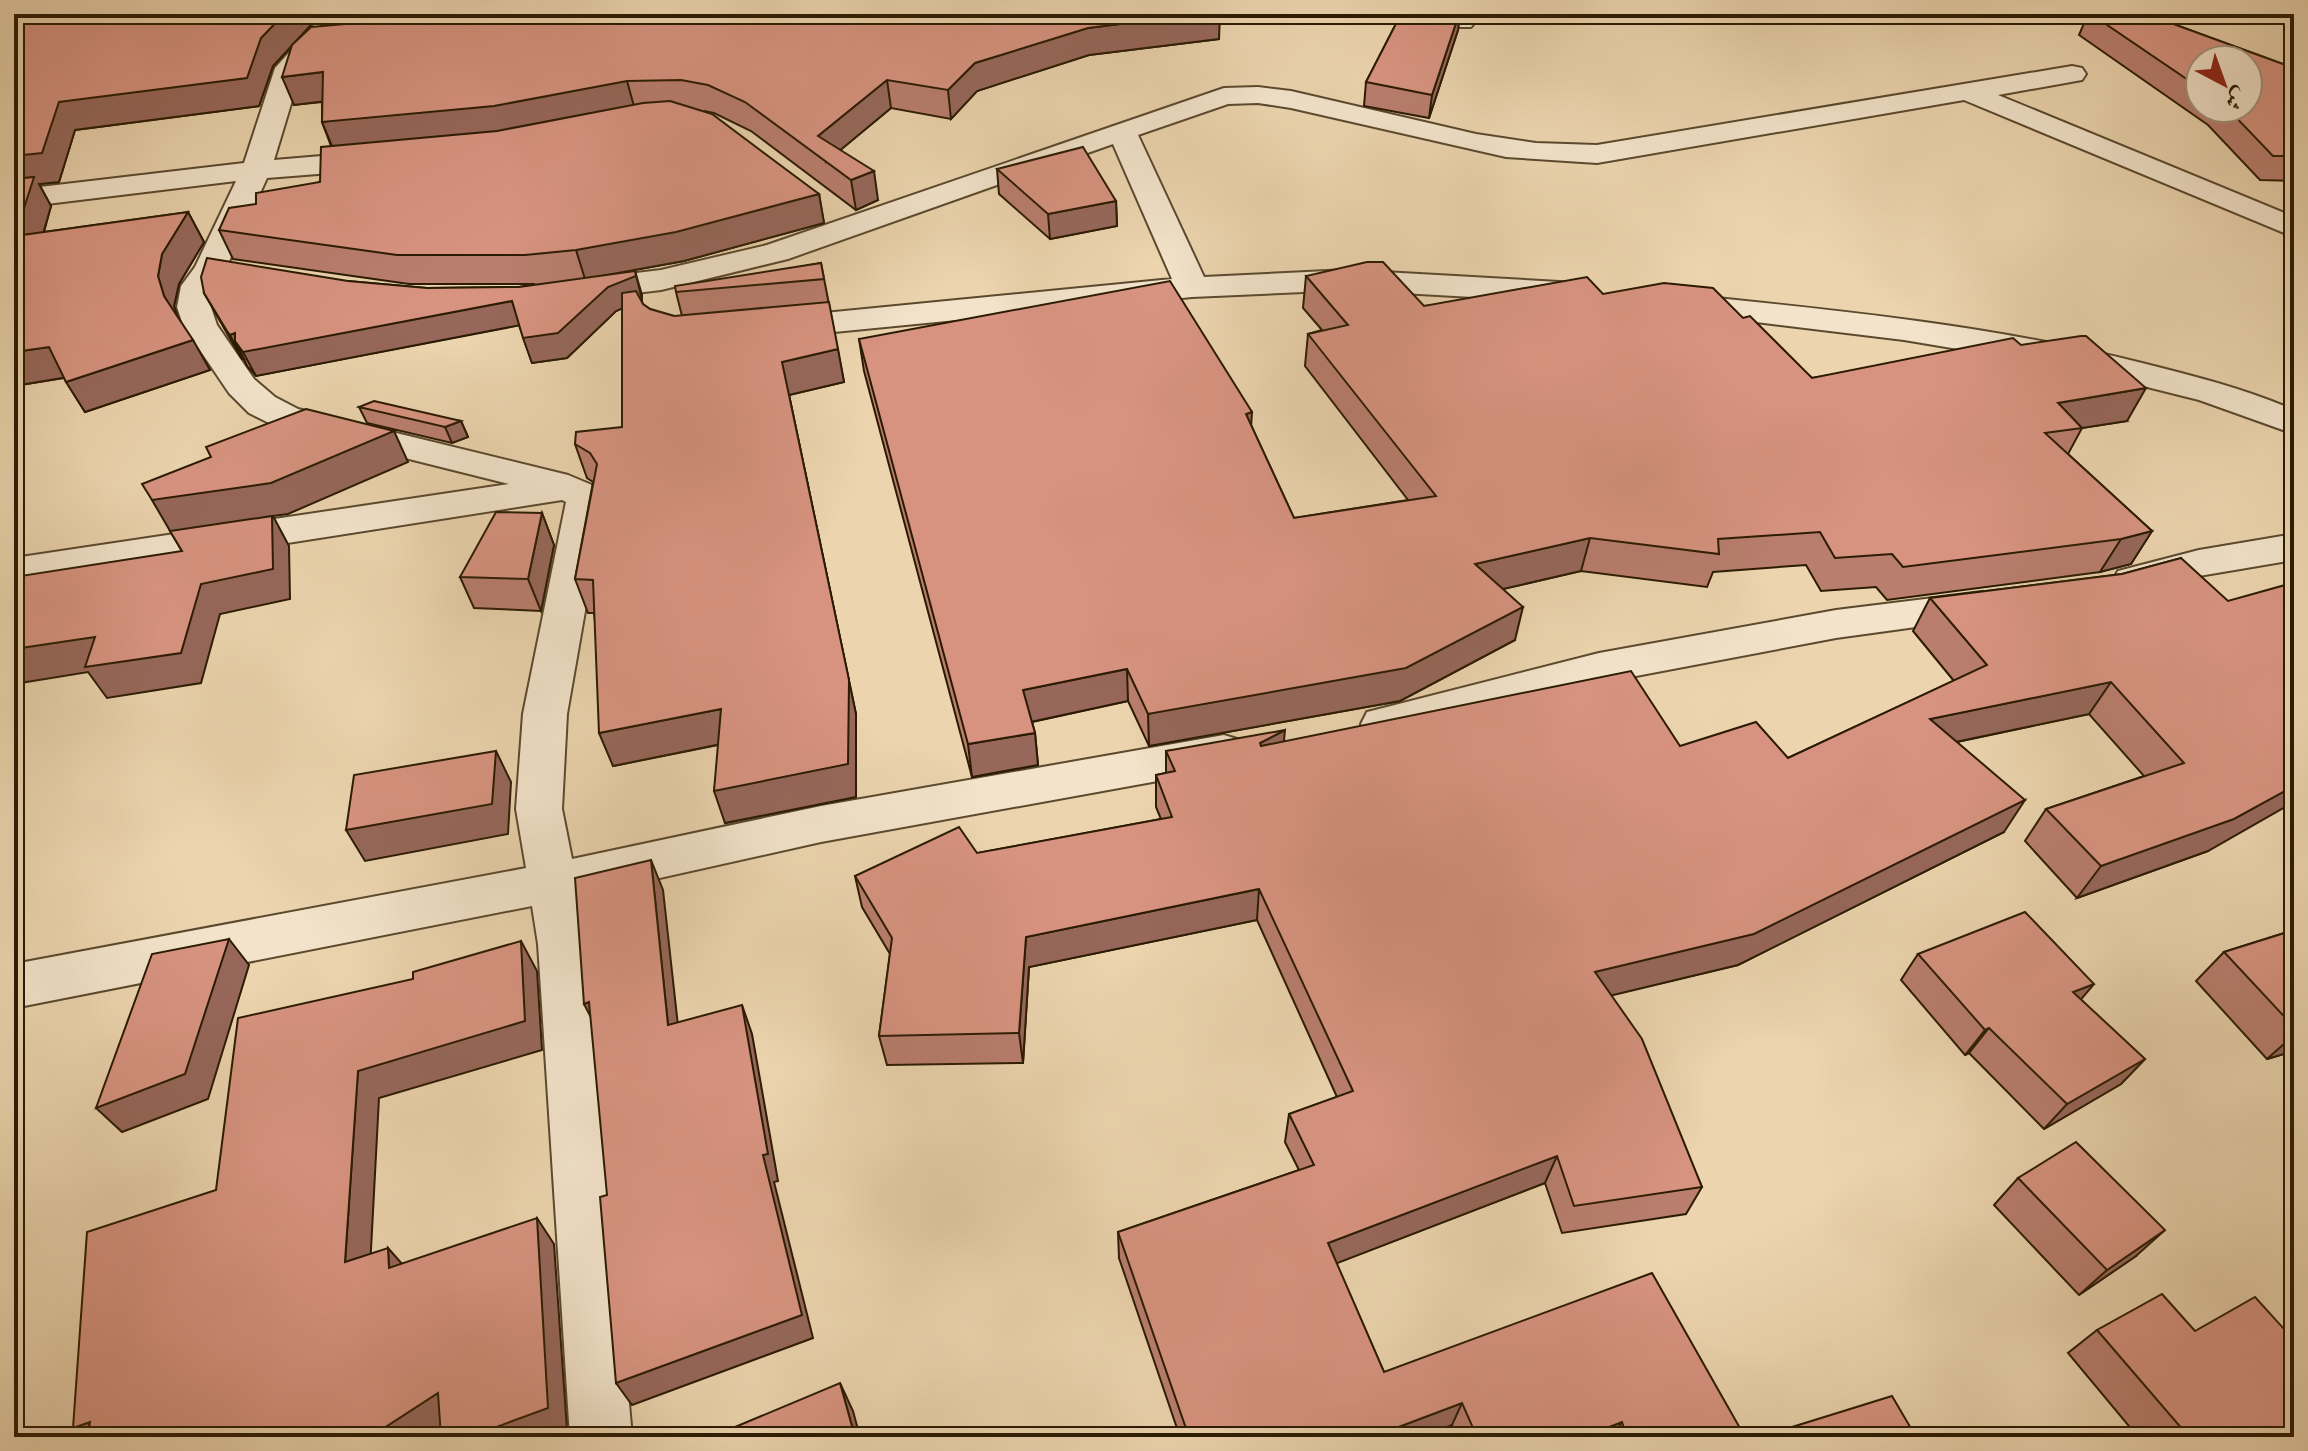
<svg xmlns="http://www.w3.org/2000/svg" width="2308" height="1451" font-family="Cardo,Amiri,serif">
<rect width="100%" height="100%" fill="#ebd4ae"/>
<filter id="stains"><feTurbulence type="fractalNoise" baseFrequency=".0025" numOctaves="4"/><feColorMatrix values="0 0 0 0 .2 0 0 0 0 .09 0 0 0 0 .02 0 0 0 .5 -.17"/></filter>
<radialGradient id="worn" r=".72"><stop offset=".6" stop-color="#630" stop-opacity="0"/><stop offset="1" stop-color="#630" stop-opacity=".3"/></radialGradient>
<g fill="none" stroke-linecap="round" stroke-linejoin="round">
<g stroke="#5b492e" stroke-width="4">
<g id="minor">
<path d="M 324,14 L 350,14 L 322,51 L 301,71 L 274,160 L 381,151 L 391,154 L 396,160 L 391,166 L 381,169 L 267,178 L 226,268 L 213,286 L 211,307 L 217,325 L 254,379 L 275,397 L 298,409 L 568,475 L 599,488 L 605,497 L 567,714 L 562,809 L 572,859 L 821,806 L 1224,735 L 1240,740 L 1246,752 L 1240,764 L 1224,769 L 821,842 L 579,896 L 588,944 L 632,1437 L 570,1437 L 538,944 L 532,906 L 14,1008 L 14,964 L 526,868 L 516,809 L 523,714 L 566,502 L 562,500 L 14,586 L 14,558 L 509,484 L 273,425 L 249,413 L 229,393 L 183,325 L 177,307 L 181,286 L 195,267 L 236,181 L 14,208 L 14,190 L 244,163 L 275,68 Z"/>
<path d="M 1443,14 L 1469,14 L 1475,22 L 1471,27 L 1453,27 Z"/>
<path d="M 2072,66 L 2082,68 L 2086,74 L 2082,80 L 1998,95 L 2294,217 L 2294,237 L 1964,100 L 1597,163 L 1506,157 L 1291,108 L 1258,103 L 1228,104 L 1138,135 L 1204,277 L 1348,270 L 1577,283 L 1589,286 L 1593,293 L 1589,300 L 1577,303 L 1348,290 L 1192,297 L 773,338 L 761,335 L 756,328 L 761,321 L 773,318 L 1172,279 L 1113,144 L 788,259 L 661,290 L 578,300 L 566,297 L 562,290 L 566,283 L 578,280 L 661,270 L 767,245 L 1224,88 L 1258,87 L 1291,91 L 1476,134 L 1536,143 L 1597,145 Z"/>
<path d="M 1678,294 C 1834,310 1990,325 2142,363 C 2194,376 2245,389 2294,410 L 2294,434 L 2199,400 L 2071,368 L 1904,340 L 1666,311 L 1661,304 L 1666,297 Z"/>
<path d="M 2294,534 L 2294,560 L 2199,576 L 2132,595 L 2118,591 L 2112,581 L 2118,571 L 2199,550 Z"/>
<path d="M 1982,592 L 1996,596 L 2002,606 L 1996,616 L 1836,638 L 1599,683 L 1383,740 L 1367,736 L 1361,724 L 1367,712 L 1383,708 L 1599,653 L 1836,610 Z"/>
</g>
</g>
<use href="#minor" fill="#f2e3ca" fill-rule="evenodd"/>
</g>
<g fill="#b97e6e" stroke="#2b1b03" stroke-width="2" fill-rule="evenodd">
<path d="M 14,14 L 295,42 L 338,25 L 334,14 L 1219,39 L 1089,55 L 977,91 L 951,119 L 891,108 L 840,150 L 878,200 L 856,210 L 751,131 L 714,113 L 704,111 L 819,194 L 824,223 L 684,261 L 617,273 L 635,271 L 642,295 L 642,300 L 641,300 L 643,304 L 650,309 L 674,316 L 682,316 L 676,292 L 821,263 L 844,382 L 789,395 L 856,714 L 856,797 L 725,823 L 718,745 L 613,766 L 594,613 L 588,613 L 575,579 L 593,482 L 587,478 L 575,444 L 622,427 L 622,308 L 616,311 L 567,358 L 532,363 L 519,325 L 256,376 L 247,366 L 244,359 L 242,359 L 240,356 L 204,293 L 348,281 L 427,288 L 519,287 L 535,284 L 409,284 L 233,259 L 219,230 L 256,204 L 320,182 L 331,146 L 322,122 L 322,102 L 294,105 L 292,46 L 273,66 L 259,106 L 75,130 L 59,182 L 39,184 L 51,206 L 44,232 L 188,212 L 204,242 L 179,284 L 174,306 L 177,316 L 210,370 L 85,412 L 64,378 L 14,386 Z"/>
<path d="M 1401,14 L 1460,14 L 1458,30 L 1429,118 L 1364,106 L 1366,82 Z"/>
<path d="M 2088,14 L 2146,14 L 2294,68 L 2294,181 L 2260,180 L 2208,125 L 2079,35 ZM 2200,60 L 2248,108 L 2200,108 Z"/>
<path d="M 997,169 L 1116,201 L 1117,226 L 1050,239 L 999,194 Z"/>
<path d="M 1306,276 L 1424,306 L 1603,294 L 1743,318 L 1812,378 L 2021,345 L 2127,421 L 2082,428 L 2068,454 L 2152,531 L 2131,564 L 2100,572 L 1887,600 L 1876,587 L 1821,591 L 1806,565 L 1713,572 L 1707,587 L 1581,571 L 1503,589 L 1515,640 L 1400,701 L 1149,746 L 1128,701 L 1032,722 L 1035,733 L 1038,765 L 972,777 L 864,371 L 859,339 L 1251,425 L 1294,518 L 1408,500 L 1305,366 L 1308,334 L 1322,330 L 1303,308 Z"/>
<path d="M 359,407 L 461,421 L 468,437 L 452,443 L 367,423 Z"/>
<path d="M 542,513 L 554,545 L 541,611 L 474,608 L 460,577 Z"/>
<path d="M 2181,558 L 2208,851 L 2077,898 L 2025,841 L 2046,809 L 2144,776 L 2089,714 L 1957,742 L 2004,832 L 1738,965 L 1611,995 L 1702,1187 L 1686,1214 L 1562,1233 L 1545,1183 L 1336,1263 L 1384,1372 L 1745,1437 L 1457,1437 L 1452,1425 L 1421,1437 L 1180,1437 L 1119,1258 L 1118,1232 L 1299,1170 L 1285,1142 L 1289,1114 L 1337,1097 L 1257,920 L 1029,967 L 1023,1063 L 887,1065 L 879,1036 L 890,954 L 862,907 L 855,876 L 1161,819 L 1156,807 L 1156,775 L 1166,773 L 1166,751 L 1284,741 L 1680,746 L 1788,758 L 1954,681 L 1913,631 L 1930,598 L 2122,574 Z"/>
<path d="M 2294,930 L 2294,1051 L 2267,1059 L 2196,981 L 2224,952 Z"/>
<path d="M 1918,954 L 2081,1000 L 2145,1059 L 2121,1084 L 2044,1129 L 1969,1053 L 1965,1055 L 1901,980 Z"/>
<path d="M 2018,1178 L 2136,1256 L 2079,1295 L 1994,1205 Z"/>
<path d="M 2097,1330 L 2195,1331 L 2294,1437 L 2138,1437 L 2068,1353 Z"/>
</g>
<g fill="#96675a" stroke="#2b1b03" stroke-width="2">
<path d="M 284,14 L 321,14 L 273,66 L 259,106 L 75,130 L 59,182 L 39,184 L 51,206 L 34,265 L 15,236 L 14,156 L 59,102 L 261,38 Z"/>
<path d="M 334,14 L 528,14 L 341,31 Z"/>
<path d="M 1200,14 L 1220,14 L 1219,39 L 1089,55 L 977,91 L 951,119 L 948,90 L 975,63 L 1088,28 Z"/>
<path d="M 1459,14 L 1460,14 L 1458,30 L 1429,118 L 1432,95 Z"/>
<path d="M 323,72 L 335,100 L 294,105 L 282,77 Z"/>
<path d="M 887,80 L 891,108 L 826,162 L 818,136 Z"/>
<path d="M 627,81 L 635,110 L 504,135 L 334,151 L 322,122 Z"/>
<path d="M 874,171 L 878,200 L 856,210 L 851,180 Z"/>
<path d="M 819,194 L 824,223 L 684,261 L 585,279 L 576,250 Z"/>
<path d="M 1116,201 L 1117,226 L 1050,239 L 1048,214 Z"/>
<path d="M 188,212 L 204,242 L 179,284 L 174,306 L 181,327 L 164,296 L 158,276 L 162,254 Z"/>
<path d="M 635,271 L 642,300 L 616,311 L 567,358 L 532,363 L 523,338 Z"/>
<path d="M 512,301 L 521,325 L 256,376 L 243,352 L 235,341 L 244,359 L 242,359 L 230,335 L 235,333 Z"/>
<path d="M 193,340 L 210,370 L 85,412 L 66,382 Z"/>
<path d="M 49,347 L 68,377 L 14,386 L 14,352 Z"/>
<path d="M 838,349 L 844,382 L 789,395 L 856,714 L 856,797 L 725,823 L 714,791 L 782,362 Z"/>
<path d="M 2146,388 L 2127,421 L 2082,428 L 2058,403 Z"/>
<path d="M 1252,412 L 1250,445 L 1246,414 Z"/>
<path d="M 461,421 L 468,437 L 452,443 L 445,427 Z"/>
<path d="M 394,431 L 408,462 L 288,514 L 273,516 L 289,546 L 290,599 L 220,614 L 201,683 L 107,698 L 88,672 L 14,684 L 14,649 L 201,584 L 152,500 Z"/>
<path d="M 542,513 L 554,545 L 541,611 L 528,579 Z"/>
<path d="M 2152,531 L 2131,564 L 2100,572 L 2121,539 Z"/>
<path d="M 1590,538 L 1581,571 L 1468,597 L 1475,564 Z"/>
<path d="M 1523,607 L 1515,640 L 1400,701 L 1149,746 L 1148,714 Z"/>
<path d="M 1127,669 L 1128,701 L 1026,723 L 1023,690 Z"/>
<path d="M 2111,682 L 2089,714 L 1913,751 L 1930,719 Z"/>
<path d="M 721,709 L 731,742 L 613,766 L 599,733 Z"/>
<path d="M 1285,730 L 1282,762 L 1258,775 L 1260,743 Z"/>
<path d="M 1035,733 L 1038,765 L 972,777 L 968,744 Z"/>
<path d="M 496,751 L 511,782 L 508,834 L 365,861 L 346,830 Z"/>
<path d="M 2294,786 L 2294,802 L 2208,851 L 2077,898 L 2101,866 Z"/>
<path d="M 2025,800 L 2004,832 L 1738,965 L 1584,1002 L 1595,972 Z"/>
<path d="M 651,860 L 663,890 L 681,1053 L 668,1025 Z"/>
<path d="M 1259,889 L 1257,920 L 1029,967 L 1023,1063 L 1019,1033 L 1026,937 Z"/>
<path d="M 229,939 L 249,965 L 208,1099 L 122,1132 L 96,1108 Z"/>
<path d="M 521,941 L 537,971 L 542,1050 L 379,1098 L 369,1287 L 345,1262 L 358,1071 Z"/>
<path d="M 2094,984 L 2072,1010 L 2073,992 Z"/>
<path d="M 589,1002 L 599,1033 L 584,1004 Z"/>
<path d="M 742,1005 L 752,1034 L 778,1181 L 774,1182 L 813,1338 L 632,1405 L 616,1383 L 763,1155 Z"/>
<path d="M 1989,1028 L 1969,1053 L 1965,1055 L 1985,1030 Z"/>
<path d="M 2294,1035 L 2294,1051 L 2267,1059 Z"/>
<path d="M 2145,1059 L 2121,1084 L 2044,1129 L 2067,1104 Z"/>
<path d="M 1557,1156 L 1545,1183 L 1322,1269 L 1328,1243 Z"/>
<path d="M 537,1218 L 554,1244 L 567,1430 L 547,1437 L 469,1437 Z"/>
<path d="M 2165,1230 L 2136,1256 L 2079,1295 L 2107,1270 Z"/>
<path d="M 388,1248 L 410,1273 L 389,1268 Z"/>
<path d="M 840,1383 L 853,1411 L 860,1437 L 855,1437 Z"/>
<path d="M 438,1393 L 460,1415 L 427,1437 L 370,1437 Z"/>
<path d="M 1462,1403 L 1452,1425 L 1421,1437 L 1372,1437 Z"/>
<path d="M 90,1422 L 87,1437 L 73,1428 Z"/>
<path d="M 1622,1422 L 1612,1437 L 1583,1437 Z"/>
</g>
<g fill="#d79380" stroke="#2b1b03" stroke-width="2">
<path d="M 14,14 L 284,14 L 261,38 L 247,78 L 59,102 L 42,153 L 14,156 Z"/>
<path d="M 458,14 L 1200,14 L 1088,28 L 975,63 L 948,90 L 887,80 L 818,136 L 874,171 L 851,180 L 745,102 L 708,85 L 681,80 L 627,81 L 494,106 L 322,122 L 323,72 L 282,77 L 292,45 L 311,27 Z"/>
<path d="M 1401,14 L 1459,14 L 1432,95 L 1366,82 Z"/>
<path d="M 2091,14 L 2146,14 L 2294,68 L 2294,156 L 2273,156 L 2227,108 L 2248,108 L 2248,60 L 2200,60 L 2200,88 Z"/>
<path d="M 670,101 L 712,114 L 819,194 L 676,232 L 576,250 L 525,255 L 397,255 L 219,230 L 229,208 L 256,204 L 256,193 L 320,182 L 321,147 L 497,131 L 643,103 Z"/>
<path d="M 1083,147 L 1116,201 L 1048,214 L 997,169 Z"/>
<path d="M 34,177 L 15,236 L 188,212 L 162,254 L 158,276 L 164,296 L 193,340 L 66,382 L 49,347 L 14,352 L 14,179 Z"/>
<path d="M 207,258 L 348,281 L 427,288 L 519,287 L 635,271 L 636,276 L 608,287 L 558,333 L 523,338 L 512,301 L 243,352 L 235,341 L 235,333 L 230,335 L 227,331 L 204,293 L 201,277 Z"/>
<path d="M 1367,262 L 1383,262 L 1424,306 L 1587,277 L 1603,294 L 1664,283 L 1713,288 L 1743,318 L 1750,316 L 1812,378 L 2013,338 L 2021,345 L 2081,336 L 2086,336 L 2146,388 L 2058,403 L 2082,428 L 2045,433 L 2152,531 L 2121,539 L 1903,567 L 1892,554 L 1835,558 L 1820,532 L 1718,539 L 1719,554 L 1590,538 L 1475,564 L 1523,607 L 1406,668 L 1148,714 L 1127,669 L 1023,690 L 1035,733 L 968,744 L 859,339 L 1170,281 L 1252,412 L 1246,414 L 1294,518 L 1436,496 L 1308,334 L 1348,325 L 1306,276 Z"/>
<path d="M 821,263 L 824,279 L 676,292 L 675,286 Z"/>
<path d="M 636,291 L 643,304 L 650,309 L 674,316 L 829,302 L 838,349 L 782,362 L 849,680 L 848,764 L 714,791 L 721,709 L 599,733 L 593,580 L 575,579 L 597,464 L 590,453 L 575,444 L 576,432 L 622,427 L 622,293 Z"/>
<path d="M 374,401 L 461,421 L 445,427 L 359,407 Z"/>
<path d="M 306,409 L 394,431 L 271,483 L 152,500 L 142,484 L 211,457 L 206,447 Z"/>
<path d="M 496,512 L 542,513 L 528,579 L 460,577 Z"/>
<path d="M 272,516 L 273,569 L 201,584 L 181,653 L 85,667 L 95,637 L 14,649 L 14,577 L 182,551 L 170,531 Z"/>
<path d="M 2181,558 L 2228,601 L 2285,585 L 2294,575 L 2294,786 L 2234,819 L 2101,866 L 2046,809 L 2184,763 L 2111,682 L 1930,719 L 2025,800 L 1754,934 L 1595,972 L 1642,1039 L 1702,1187 L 1574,1206 L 1557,1156 L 1328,1243 L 1384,1372 L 1652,1273 L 1745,1437 L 1627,1437 L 1622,1422 L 1583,1437 L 1477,1437 L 1462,1403 L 1372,1437 L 1189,1437 L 1118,1232 L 1314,1165 L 1289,1114 L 1353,1091 L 1259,889 L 1026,937 L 1019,1033 L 879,1036 L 892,938 L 855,876 L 959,827 L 977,853 L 1172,817 L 1156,775 L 1175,771 L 1166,751 L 1285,730 L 1260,743 L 1261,746 L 1631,671 L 1680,746 L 1756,722 L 1788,758 L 1987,665 L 1930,598 L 2122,574 Z"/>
<path d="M 496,751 L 492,804 L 346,830 L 354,775 Z"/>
<path d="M 651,860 L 668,1025 L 742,1005 L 768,1154 L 763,1155 L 802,1315 L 616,1383 L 600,1197 L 607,1195 L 589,1002 L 584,1004 L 575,878 Z"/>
<path d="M 2025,912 L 2094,984 L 2073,992 L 2145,1059 L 2067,1104 L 1989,1028 L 1985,1030 L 1918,954 Z"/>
<path d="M 2294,930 L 2294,1027 L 2224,952 Z"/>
<path d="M 229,939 L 185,1074 L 96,1108 L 152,954 Z"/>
<path d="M 521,941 L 525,1021 L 358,1071 L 345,1262 L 388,1248 L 389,1268 L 537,1218 L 548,1408 L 469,1437 L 441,1437 L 438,1393 L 370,1437 L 87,1437 L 90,1422 L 73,1428 L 87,1232 L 216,1190 L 238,1018 L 413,979 L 413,972 Z"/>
<path d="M 2076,1142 L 2165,1230 L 2107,1270 L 2018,1178 Z"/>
<path d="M 2162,1294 L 2195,1331 L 2255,1297 L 2294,1340 L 2294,1437 L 2189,1437 L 2097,1330 Z"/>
<path d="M 840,1383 L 855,1437 L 716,1437 L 716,1435 Z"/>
<path d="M 1892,1396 L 1916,1437 L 1760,1437 Z"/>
</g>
<rect width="2308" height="1451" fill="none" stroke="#ebd4ae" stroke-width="48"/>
<rect x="16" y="16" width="2276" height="1419" fill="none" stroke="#2b1b03" stroke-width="4"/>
<rect x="24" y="24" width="2260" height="1403" fill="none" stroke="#2b1b03" stroke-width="2"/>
<g transform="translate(2224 84) rotate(139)"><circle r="38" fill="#f2e3ca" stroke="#a2937a" stroke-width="2"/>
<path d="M0-6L14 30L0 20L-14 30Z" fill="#8f2418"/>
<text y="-12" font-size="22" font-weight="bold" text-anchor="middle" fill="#2b1b03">ش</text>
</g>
<rect width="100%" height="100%" filter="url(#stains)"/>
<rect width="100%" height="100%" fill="url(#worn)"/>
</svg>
